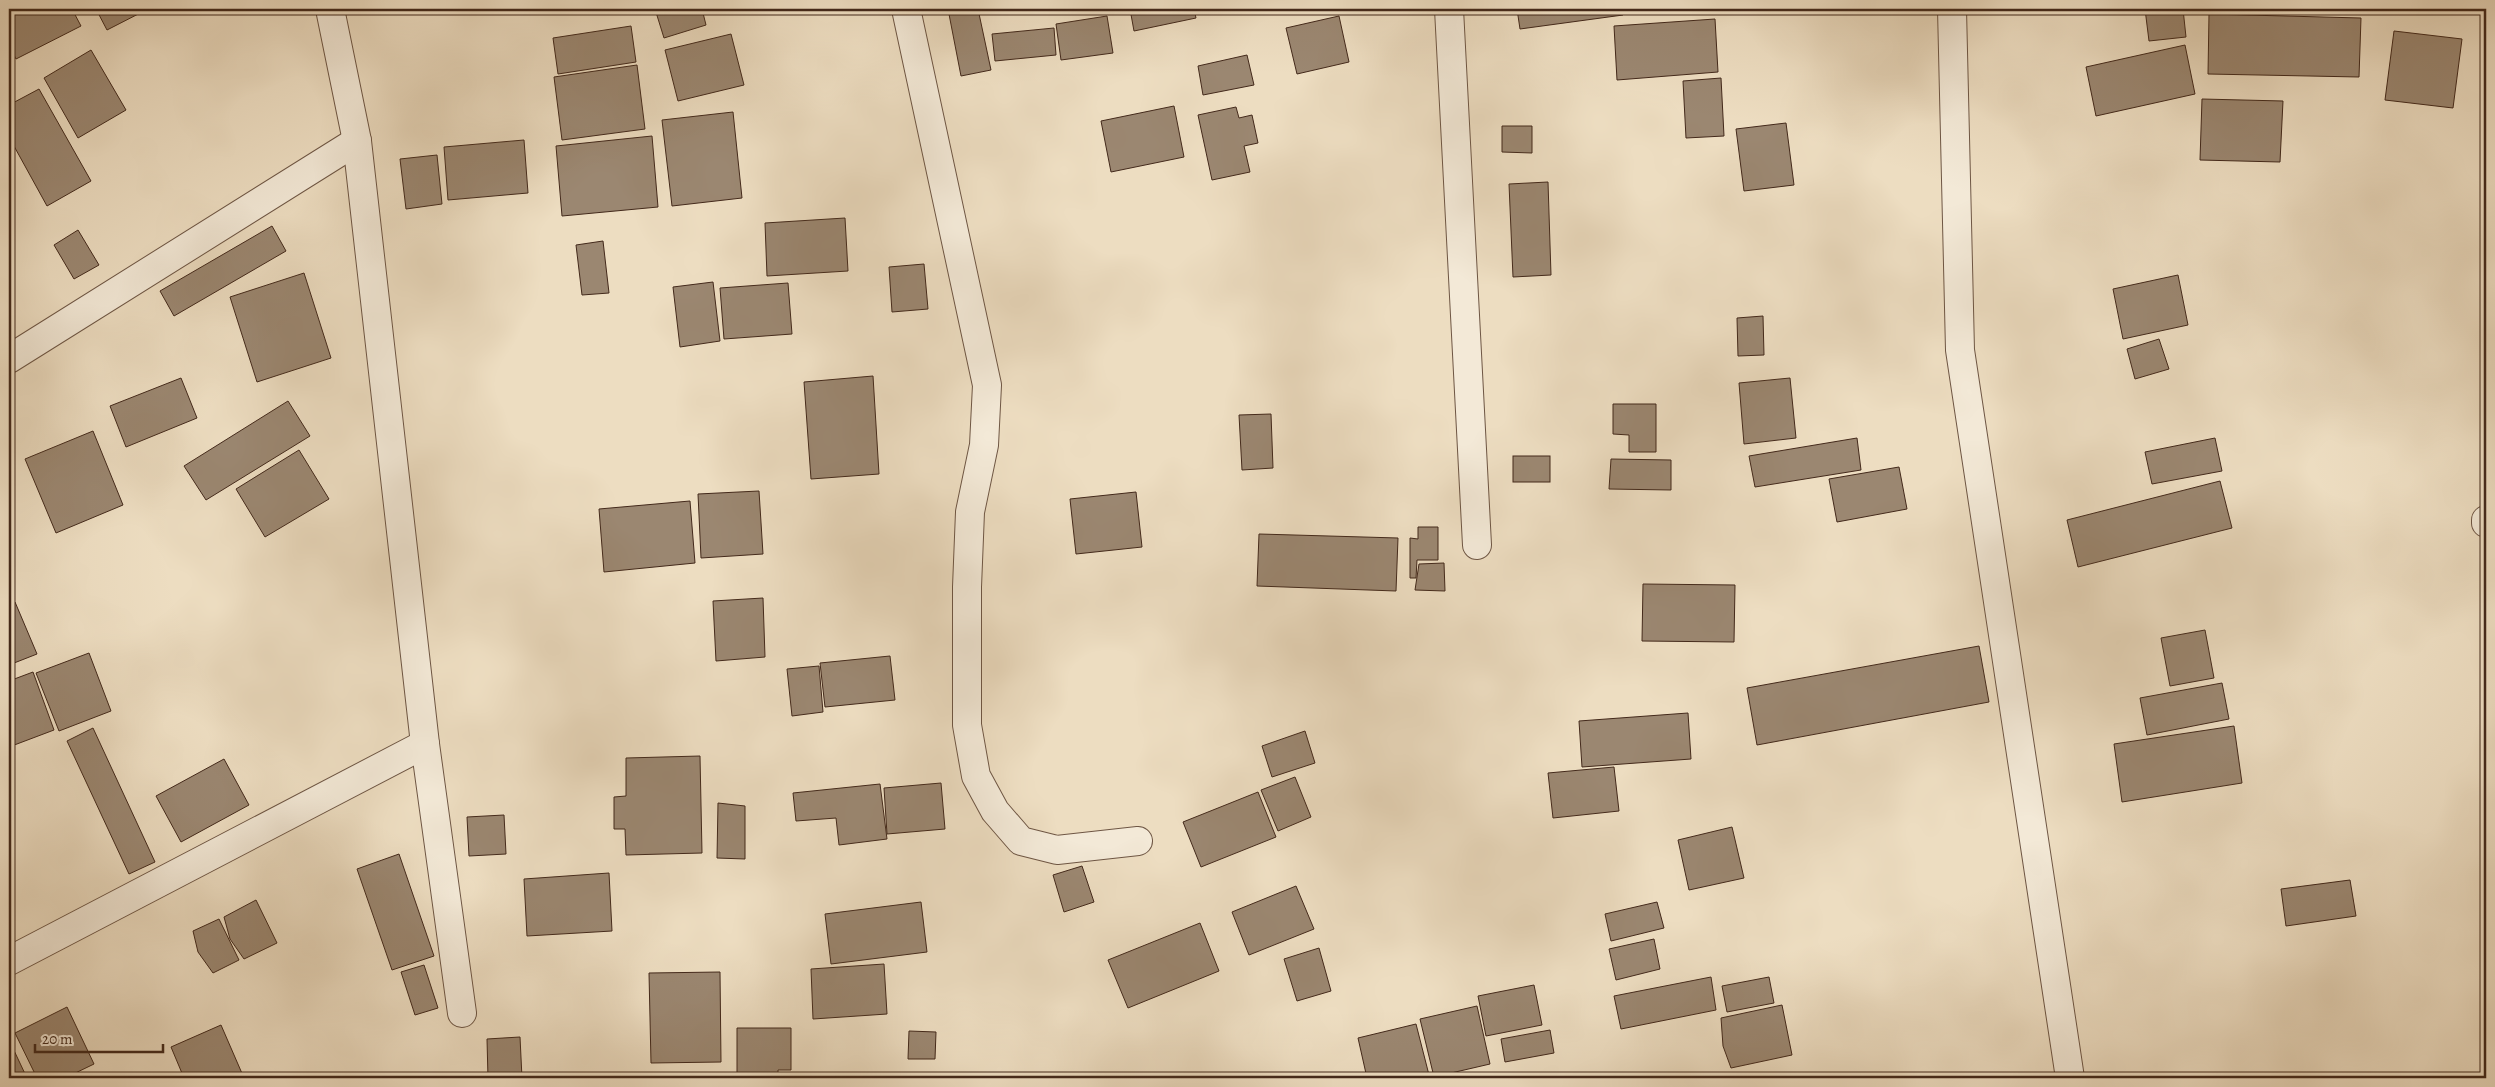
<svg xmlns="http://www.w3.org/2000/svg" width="2495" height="1087" font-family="Alegreya,serif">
<rect width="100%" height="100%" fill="#edddc1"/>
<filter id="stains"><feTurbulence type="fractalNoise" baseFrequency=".004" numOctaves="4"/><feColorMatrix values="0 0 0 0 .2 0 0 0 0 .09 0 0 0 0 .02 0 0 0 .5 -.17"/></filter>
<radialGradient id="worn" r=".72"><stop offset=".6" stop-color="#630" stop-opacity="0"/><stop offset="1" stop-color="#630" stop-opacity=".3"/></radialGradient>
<g fill="#9b8771" stroke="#43291b">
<path d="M 9,9 L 72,9 L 81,26 L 16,59 L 9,45 Z"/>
<path d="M 96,9 L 148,9 L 107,30 Z"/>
<path d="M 655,9 L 702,9 L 706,25 L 664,38 Z"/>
<path d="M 948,9 L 978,9 L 991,70 L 961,76 Z"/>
<path d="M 1130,9 L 1194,9 L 1196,18 L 1134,31 Z"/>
<path d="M 1517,9 L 1622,9 L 1623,15 L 1520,29 Z"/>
<path d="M 2145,9 L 2183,9 L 2186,37 L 2149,41 Z"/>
<path d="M 2209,14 L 2361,18 L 2359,77 L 2208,74 Z"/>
<path d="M 1107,16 L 1113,53 L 1061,60 L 1056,24 Z"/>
<path d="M 1339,16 L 1349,62 L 1297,74 L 1286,28 Z"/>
<path d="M 1715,19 L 1718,72 L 1617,80 L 1614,26 Z"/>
<path d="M 631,26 L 636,62 L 558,74 L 553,38 Z"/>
<path d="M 1054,28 L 1056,55 L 995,61 L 992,34 Z"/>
<path d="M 2394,31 L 2462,39 L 2453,108 L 2385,100 Z"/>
<path d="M 731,34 L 744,85 L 678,101 L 665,50 Z"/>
<path d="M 2185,45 L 2195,94 L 2096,116 L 2086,67 Z"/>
<path d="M 91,50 L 126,110 L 78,138 L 44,78 Z"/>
<path d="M 1247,55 L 1254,85 L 1203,95 L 1198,66 Z"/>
<path d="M 637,65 L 645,129 L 562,140 L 554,77 Z"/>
<path d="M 1721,78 L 1724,136 L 1686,138 L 1683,81 Z"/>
<path d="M 39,89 L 91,181 L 47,206 L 9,137 L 9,105 Z"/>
<path d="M 2202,99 L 2283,101 L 2280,162 L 2200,160 Z"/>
<path d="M 1174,106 L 1184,157 L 1111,172 L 1101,121 Z"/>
<path d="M 1236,107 L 1239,118 L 1252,115 L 1258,143 L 1244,146 L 1250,172 L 1212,180 L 1198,115 Z"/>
<path d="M 733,112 L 742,198 L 672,206 L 662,120 Z"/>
<path d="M 1786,123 L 1794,185 L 1744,191 L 1736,129 Z"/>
<path d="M 1502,126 L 1532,126 L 1532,153 L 1502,152 Z"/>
<path d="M 652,136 L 658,207 L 562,216 L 556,146 Z"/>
<path d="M 524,140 L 528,193 L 448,200 L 444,147 Z"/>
<path d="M 437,155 L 442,204 L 406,209 L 400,159 Z"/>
<path d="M 1548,182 L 1551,275 L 1513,277 L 1509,184 Z"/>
<path d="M 845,218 L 848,271 L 767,276 L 765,223 Z"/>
<path d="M 272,226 L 286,251 L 174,316 L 160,291 Z"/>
<path d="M 78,230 L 99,265 L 74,279 L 54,245 Z"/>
<path d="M 603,241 L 609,293 L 582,295 L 576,245 Z"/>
<path d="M 924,264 L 928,309 L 892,312 L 889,267 Z"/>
<path d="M 304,273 L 331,358 L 257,382 L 230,297 Z"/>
<path d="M 2178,275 L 2188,325 L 2123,339 L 2113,289 Z"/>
<path d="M 713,282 L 720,341 L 680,347 L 673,287 Z"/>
<path d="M 788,283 L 792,334 L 724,339 L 720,288 Z"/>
<path d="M 1763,316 L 1764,355 L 1738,356 L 1737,318 Z"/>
<path d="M 2159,339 L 2169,369 L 2135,379 L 2127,349 Z"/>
<path d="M 873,376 L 879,474 L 811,479 L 804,382 Z"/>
<path d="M 181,378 L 197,418 L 126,447 L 110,406 Z"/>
<path d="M 1790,378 L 1796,438 L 1744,444 L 1739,383 Z"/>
<path d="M 288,401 L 310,436 L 206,500 L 184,466 Z"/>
<path d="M 1613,404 L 1656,404 L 1656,452 L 1629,452 L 1629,435 L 1613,434 Z"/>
<path d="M 1271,414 L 1273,468 L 1242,470 L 1239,415 Z"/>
<path d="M 93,431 L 123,505 L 56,533 L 25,459 Z"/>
<path d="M 1857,438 L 1861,470 L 1755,487 L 1749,456 Z"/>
<path d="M 2215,438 L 2222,471 L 2152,484 L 2145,452 Z"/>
<path d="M 299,450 L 329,499 L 265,537 L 236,489 Z"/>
<rect x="1513" y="456" width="37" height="26"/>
<path d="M 1611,459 L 1671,460 L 1671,490 L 1609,489 Z"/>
<path d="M 1899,467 L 1907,509 L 1837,522 L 1829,479 Z"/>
<path d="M 2220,481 L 2232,528 L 2078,567 L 2067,520 Z"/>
<path d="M 759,491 L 763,554 L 701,558 L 698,494 Z"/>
<path d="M 1136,492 L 1142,547 L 1076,554 L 1070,499 Z"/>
<path d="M 690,501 L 695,563 L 604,572 L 599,509 Z"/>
<path d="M 1418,527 L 1438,527 L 1438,560 L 1417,560 L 1416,578 L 1410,578 L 1410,538 L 1418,539 Z"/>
<path d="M 1259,534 L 1398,538 L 1396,591 L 1257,586 Z"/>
<path d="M 1444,563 L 1445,591 L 1415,590 L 1419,564 Z"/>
<path d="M 1643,584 L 1735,585 L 1734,642 L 1642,641 Z"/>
<path d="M 763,598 L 765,657 L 716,661 L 713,601 Z"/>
<path d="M 15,602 L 37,654 L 9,665 L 9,605 Z"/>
<path d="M 2205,630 L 2214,678 L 2170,686 L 2161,638 Z"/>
<path d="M 1979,646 L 1989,702 L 1757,745 L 1747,688 Z"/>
<path d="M 89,653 L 111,711 L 59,731 L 36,673 Z"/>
<path d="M 890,656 L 895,700 L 825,707 L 820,663 Z"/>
<path d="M 819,666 L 823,712 L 792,716 L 787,669 Z"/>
<path d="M 33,672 L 54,730 L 9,747 L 9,681 Z"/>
<path d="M 2222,683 L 2229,719 L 2147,735 L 2140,698 Z"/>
<path d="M 1688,713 L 1691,759 L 1582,767 L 1579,721 Z"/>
<path d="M 2234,726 L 2242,783 L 2122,802 L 2114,744 Z"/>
<path d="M 93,728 L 155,862 L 129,874 L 67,741 Z"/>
<path d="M 1305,731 L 1315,763 L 1272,777 L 1262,746 Z"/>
<path d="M 700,756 L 702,853 L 626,855 L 625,829 L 614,829 L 614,797 L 626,796 L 626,758 Z"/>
<path d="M 224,759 L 249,805 L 181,842 L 156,796 Z"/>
<path d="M 1614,767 L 1619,811 L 1553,818 L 1548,773 Z"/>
<path d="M 1295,777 L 1311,817 L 1278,831 L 1261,790 Z"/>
<path d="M 941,783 L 945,829 L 887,834 L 884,788 Z"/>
<path d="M 880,784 L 887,839 L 839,845 L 836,818 L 796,821 L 793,793 Z"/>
<path d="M 1258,792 L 1276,837 L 1201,867 L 1183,822 Z"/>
<path d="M 718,803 L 745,806 L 745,859 L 717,858 Z"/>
<path d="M 504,815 L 506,854 L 469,856 L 467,817 Z"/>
<path d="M 1732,827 L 1744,878 L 1689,890 L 1678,840 Z"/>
<path d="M 399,854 L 434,956 L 392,970 L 357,869 Z"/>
<path d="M 1082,866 L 1094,902 L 1064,912 L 1053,875 Z"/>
<path d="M 609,873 L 612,931 L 527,936 L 524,879 Z"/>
<path d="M 2350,880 L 2356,916 L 2286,926 L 2281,889 Z"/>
<path d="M 1296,886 L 1314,929 L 1249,955 L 1232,912 Z"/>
<path d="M 256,900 L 277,943 L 244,959 L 230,939 L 224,917 Z"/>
<path d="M 921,902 L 927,952 L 831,964 L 825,914 Z"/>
<path d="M 1657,902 L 1664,928 L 1611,941 L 1605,914 Z"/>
<path d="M 219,919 L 239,960 L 213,973 L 198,952 L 193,931 Z"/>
<path d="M 1200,923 L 1219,971 L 1128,1008 L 1108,960 Z"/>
<path d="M 1654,939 L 1660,969 L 1616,980 L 1609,949 Z"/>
<path d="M 1319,948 L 1331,991 L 1297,1001 L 1284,959 Z"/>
<path d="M 884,964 L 887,1014 L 813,1019 L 811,969 Z"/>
<path d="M 424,965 L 438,1008 L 415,1015 L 401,972 Z"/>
<path d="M 720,972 L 721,1062 L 651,1063 L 649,973 Z"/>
<path d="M 1711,977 L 1716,1010 L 1621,1029 L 1614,996 Z"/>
<path d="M 1769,977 L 1774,1003 L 1727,1012 L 1722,986 Z"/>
<path d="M 1534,985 L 1542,1025 L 1486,1036 L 1478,996 Z"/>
<path d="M 1782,1005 L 1792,1055 L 1731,1068 L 1723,1046 L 1721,1018 Z"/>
<path d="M 1477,1006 L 1490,1064 L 1434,1077 L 1420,1019 Z"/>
<path d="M 67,1007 L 94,1064 L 65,1078 L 37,1078 L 15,1033 Z"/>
<path d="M 1416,1024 L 1429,1075 L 1416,1078 L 1367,1078 L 1358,1038 Z"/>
<path d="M 221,1025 L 244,1078 L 184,1078 L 171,1047 Z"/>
<path d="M 737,1028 L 791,1028 L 791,1070 L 778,1070 L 778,1078 L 737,1078 Z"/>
<path d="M 1550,1030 L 1554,1053 L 1505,1062 L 1501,1039 Z"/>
<path d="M 909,1031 L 936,1032 L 935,1059 L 908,1059 Z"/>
<path d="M 520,1037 L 522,1078 L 488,1078 L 487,1039 Z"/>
<path d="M 9,1042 L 10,1042 L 27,1078 L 9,1078 Z"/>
</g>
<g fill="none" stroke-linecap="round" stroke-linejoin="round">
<g stroke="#6e5644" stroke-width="30">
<g id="minor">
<path d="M 330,9 L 357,141 L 425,744 L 462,1013"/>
<path d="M 906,9 L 987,385 L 984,445 L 970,512 L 967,587 L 967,725 L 976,776 L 995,811 L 1021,841 L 1057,850 L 1138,841"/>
<path d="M 1449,9 L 1477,545"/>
<path d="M 1952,9 L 1960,350 L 2070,1078"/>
<path d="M 9,359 L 357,141"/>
<path d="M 2486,520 L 2486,523"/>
<path d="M 9,961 L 425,744"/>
</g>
</g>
<use href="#minor" stroke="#f3e9d7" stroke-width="28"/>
</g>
<rect width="2495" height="1087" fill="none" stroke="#edddc1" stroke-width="30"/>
<rect x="10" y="10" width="2475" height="1067" fill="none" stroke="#43291b" stroke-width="2.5"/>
<rect x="15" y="15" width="2465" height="1057" fill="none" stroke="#43291b"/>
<path d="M35 1044v8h128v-8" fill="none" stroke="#43291b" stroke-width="2.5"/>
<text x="42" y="1044" font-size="15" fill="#43291b" stroke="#f3e9d7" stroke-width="4" paint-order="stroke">20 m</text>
<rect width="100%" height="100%" filter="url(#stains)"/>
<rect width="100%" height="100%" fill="url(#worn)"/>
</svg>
